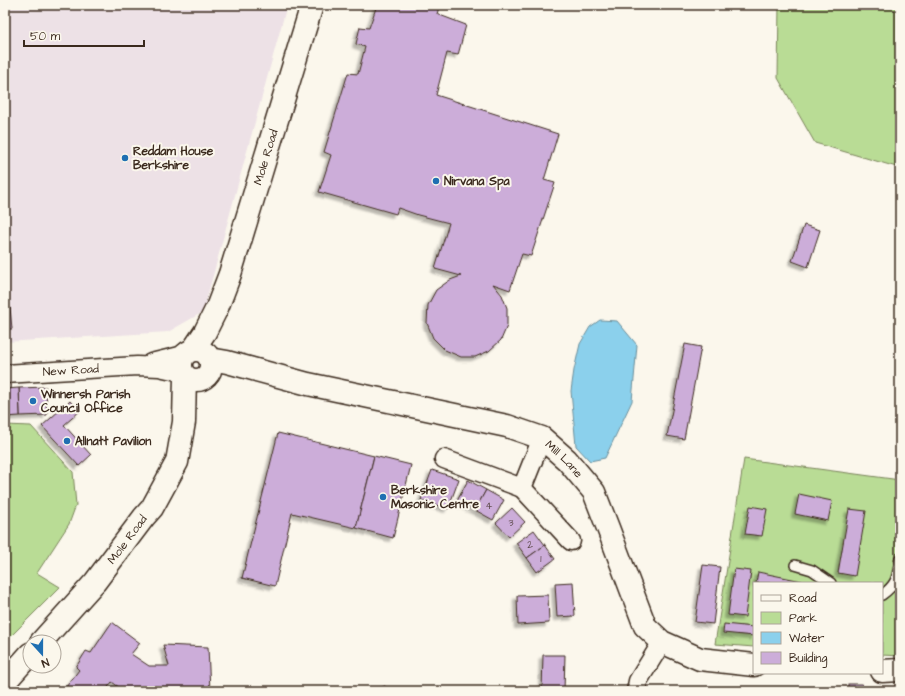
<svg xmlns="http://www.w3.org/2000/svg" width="905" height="696" font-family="'Architects Daughter',sans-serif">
<defs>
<filter id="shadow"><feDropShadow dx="-3.5" dy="3.5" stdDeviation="1" flood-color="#0004"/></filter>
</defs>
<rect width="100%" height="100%" fill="#fbf7ec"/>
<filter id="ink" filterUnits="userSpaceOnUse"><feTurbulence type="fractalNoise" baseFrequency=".025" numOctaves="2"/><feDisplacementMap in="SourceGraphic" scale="8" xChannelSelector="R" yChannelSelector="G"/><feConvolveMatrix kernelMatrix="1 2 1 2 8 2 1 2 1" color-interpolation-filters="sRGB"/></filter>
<g filter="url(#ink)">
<path fill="#ede1e6" d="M 5,5 L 287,5 L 203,312 L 168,332 L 5,342 Z"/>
<g fill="#b9dc95" stroke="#7a835a">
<path d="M 779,5 L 900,5 L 900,168 L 815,143 L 778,78 Z"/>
<path d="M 5,425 L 31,426 L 73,472 L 76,505 L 69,524 L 37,573 L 60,587 L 5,642 Z"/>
<path d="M 744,459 L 900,480 L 900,656 L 882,655 L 882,583 L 754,583 L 754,647 L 715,644 Z"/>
</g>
<path fill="#8bd0ec" stroke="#6b8e9a" d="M 600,320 L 617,321 L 637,345 L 632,401 L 605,458 L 590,461 L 576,446 L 571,391 L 574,370 L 580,344 L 590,327 Z"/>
<g fill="#ccadd9" stroke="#3b2a1e" filter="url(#shadow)">
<path d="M 377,5 L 433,5 L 439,7 L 437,14 L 466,25 L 458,55 L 447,53 L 436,95 L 558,134 L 544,180 L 555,183 L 531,256 L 522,254 L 510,290 L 493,284 L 502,295 L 507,308 L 507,326 L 501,340 L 489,351 L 475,357 L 461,357 L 445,350 L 433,338 L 427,323 L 428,305 L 436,290 L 450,280 L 461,276 L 435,269 L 449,223 L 418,215 L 398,208 L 396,214 L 319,192 L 331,155 L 324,152 L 348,73 L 358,74 L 365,47 L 356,44 L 360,27 L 369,28 Z"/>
<path d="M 804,225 L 820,230 L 808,267 L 792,261 Z"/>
<path d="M 5,307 L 10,307 L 12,329 L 5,329 Z"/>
<path d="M 685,344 L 701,347 L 684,439 L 667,436 Z"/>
<path d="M 46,387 L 47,415 L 20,416 L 19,388 Z"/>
<path d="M 19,388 L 20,416 L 5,417 L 5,389 Z"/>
<path d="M 70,401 L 79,412 L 64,425 L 91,455 L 79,466 L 42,426 Z"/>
<path d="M 278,433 L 374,456 L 356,528 L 292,513 L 275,586 L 242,578 Z"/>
<path d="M 374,456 L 411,465 L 393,538 L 356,528 Z"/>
<path d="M 432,470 L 459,479 L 448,509 L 421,500 Z"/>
<path d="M 468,480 L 486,490 L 475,510 L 457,501 Z"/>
<path d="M 486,490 L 504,500 L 493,520 L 475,510 Z"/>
<path d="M 799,494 L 832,501 L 828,521 L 795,514 Z"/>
<path d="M 750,506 L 767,509 L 762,536 L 745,534 Z"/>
<path d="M 512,508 L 525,522 L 509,537 L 496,523 Z"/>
<path d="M 849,509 L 866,511 L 855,576 L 838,573 Z"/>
<path d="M 534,530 L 545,545 L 527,558 L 516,543 Z"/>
<path d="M 545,545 L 555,559 L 537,572 L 527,558 Z"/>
<path d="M 703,565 L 720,567 L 713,624 L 695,622 Z"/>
<path d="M 734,569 L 751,571 L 745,617 L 728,615 Z"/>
<path d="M 758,572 L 802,581 L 802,583 L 756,583 Z"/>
<path d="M 573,582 L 575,616 L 557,617 L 555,583 Z"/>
<path d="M 548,595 L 549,623 L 518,625 L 517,596 Z"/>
<path d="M 112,622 L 140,643 L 131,654 L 149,666 L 169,666 L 163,645 L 208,647 L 210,691 L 124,691 L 112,682 L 105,691 L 63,691 L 79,670 L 76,667 L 86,651 L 91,653 Z"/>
<path d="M 724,624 L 754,627 L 754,636 L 723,633 Z"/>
<path d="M 543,655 L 565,655 L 564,691 L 542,691 Z"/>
<rect x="848" y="684" width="14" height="7"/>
<path d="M 385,686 L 387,691 L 374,691 Z"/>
<path d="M 779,689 L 780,691 L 757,691 Z"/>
<path d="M 831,689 L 831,691 L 815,691 L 815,690 Z"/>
</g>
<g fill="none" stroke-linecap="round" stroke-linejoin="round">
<g stroke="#3b2a1e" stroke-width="12">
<g id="lane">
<path d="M 795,565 L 812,570 L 831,583"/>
<path d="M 882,595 C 898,583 897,577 900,558"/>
</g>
</g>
<g stroke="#3b2a1e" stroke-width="21">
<g id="street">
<path d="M 151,363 L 184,355"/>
<path id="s1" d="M 5,374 L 137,366 L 159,367 L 182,372"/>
<path d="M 444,459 L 522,488 L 542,438"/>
<path d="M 522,488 L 571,541"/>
<path d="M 636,691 L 638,681 L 662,642"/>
</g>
</g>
<g stroke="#3b2a1e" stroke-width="25">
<g id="secondary">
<circle cx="196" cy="365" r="15"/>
<path id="s2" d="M 193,350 L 205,332 L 217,308 L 230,274 L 312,5"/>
<path id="s3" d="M 210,359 L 227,362 L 249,368 L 308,384 L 507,426 L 542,438 L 567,460 L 594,492 L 608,528 L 645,626 L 662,642 L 700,659 L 754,665"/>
<path id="s4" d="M 41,642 L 95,582 L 144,517 L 152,508 L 177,462 L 184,422 L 185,376"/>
<path d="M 882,671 L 900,670"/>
<path d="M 5,682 L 30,654"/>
</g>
</g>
<use href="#lane" stroke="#fbf7ec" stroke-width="9"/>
<use href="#street" stroke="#fbf7ec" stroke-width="18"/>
<use href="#secondary" stroke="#fbf7ec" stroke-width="22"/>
</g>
</g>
<g fill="#1f6fb2" stroke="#fbf7ec" stroke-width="1.5">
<circle cx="125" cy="158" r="4"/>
<circle cx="436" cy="181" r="4"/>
<circle cx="33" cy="401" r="4"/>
<circle cx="67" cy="441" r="4"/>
<circle cx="383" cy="497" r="4"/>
</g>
<g text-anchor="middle" stroke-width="4" stroke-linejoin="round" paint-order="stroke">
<g font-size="10" fill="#5f4b4d">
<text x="489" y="509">4</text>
<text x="511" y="526">3</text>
<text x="530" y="548">2</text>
<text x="541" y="562">1</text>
</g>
<g font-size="12" font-weight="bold" fill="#3b2a1e" stroke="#fbf7ec" text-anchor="start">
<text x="133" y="155">Reddam House<tspan x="133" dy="14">Berkshire</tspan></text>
<text x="444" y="185">Nirvana Spa</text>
<text x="41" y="398">Winnersh Parish<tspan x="41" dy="14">Council Office</tspan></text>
<text x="75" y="445">Allnatt Pavilion</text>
<text x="391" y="494">Berkshire<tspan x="391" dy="14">Masonic Centre</tspan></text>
</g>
<g font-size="12" fill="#3b2a1e" stroke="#fbf7ec">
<text dy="4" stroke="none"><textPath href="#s2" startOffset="207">Mole Road</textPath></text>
<text dy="4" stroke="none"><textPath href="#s1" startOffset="66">New Road</textPath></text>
<text dy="4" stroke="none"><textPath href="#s3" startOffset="372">Mill Lane</textPath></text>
<text dy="4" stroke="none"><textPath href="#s4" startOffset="134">Mole Road</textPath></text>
</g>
</g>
<rect width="905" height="696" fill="none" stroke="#fbf7ec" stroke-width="20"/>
<rect x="10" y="10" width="885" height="676" fill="none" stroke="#3b2a1e" stroke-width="1.5" filter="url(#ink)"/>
<rect x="753" y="582" width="130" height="92" fill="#fbf7ec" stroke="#aea59a"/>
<rect x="761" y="595" width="20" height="6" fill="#fbf7ec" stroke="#aea59a"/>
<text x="789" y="602" font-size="12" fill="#3b2a1e">Road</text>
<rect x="761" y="612" width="20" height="12" fill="#b9dc95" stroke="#aea59a"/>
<text x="789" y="622" font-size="12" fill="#3b2a1e">Park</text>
<rect x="761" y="632" width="20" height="12" fill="#8bd0ec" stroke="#aea59a"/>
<text x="789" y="642" font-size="12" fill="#3b2a1e">Water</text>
<rect x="761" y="652" width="20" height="12" fill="#ccadd9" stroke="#aea59a"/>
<text x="789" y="662" font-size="12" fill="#3b2a1e">Building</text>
<g transform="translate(42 654) rotate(159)"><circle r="19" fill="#fbf7ec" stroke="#aea59a"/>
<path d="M0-3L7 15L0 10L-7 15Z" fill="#1f6fb2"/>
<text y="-6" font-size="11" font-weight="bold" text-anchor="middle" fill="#3b2a1e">N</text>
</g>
<path d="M24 40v6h120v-6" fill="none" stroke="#3b2a1e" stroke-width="2"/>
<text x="30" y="40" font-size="12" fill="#3b2a1e" stroke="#fbf7ec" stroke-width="3" paint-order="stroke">50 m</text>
</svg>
